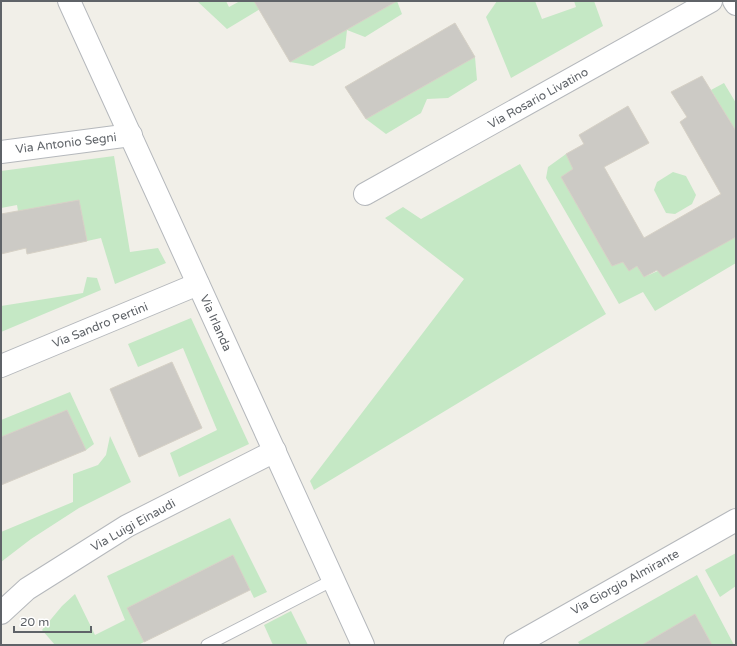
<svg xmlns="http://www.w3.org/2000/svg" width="737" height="646" font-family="'Varela Round',sans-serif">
<rect width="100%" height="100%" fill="#f1efe8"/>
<g fill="#c5e8c5">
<path d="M 197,1 L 226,1 L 229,7 L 240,1 L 314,1 L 260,9 L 227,29 Z"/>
<path d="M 397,1 L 402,14 L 365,37 L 347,30 L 345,48 L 313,66 L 290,62 Z"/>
<path d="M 497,1 L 535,1 L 542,19 L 576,7 L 574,1 L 594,1 L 603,26 L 511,78 L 486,17 Z"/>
<path d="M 475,57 L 477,80 L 448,98 L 427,99 L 421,113 L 386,134 L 366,119 Z"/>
<path d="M 724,83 L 736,103 L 736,131 L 711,90 Z"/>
<path d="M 566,154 L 573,169 L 561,177 L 612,266 L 623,262 L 629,271 L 637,266 L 644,277 L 736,237 L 736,263 L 655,311 L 643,292 L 619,304 L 546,178 L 548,167 Z"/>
<path d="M 114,156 L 130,252 L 158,248 L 166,263 L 115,284 L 101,238 L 87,241 L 79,200 L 18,211 L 17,205 L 1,208 L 1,171 Z"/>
<path d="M 520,164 L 606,314 L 314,490 L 310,481 L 464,279 L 385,218 L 403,207 L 421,219 Z"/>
<path d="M 673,172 L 686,176 L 696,195 L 692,204 L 675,214 L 666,213 L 654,190 L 657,182 Z"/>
<path d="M 87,277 L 97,278 L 101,290 L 1,332 L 1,306 L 83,293 Z"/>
<path d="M 191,318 L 249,444 L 179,477 L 170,453 L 217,430 L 183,348 L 138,367 L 128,344 Z"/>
<path d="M 70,392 L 94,444 L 86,450 L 67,410 L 1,437 L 1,420 Z"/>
<path d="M 110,436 L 131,482 L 79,508 L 31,539 L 1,562 L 1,532 L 73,502 L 73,474 L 98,465 L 106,455 Z"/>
<path d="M 230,518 L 267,592 L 254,598 L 233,555 L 127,608 L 144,642 L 138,645 L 55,645 L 42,630 L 62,606 L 75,594 L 95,635 L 125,620 L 107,576 Z"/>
<path d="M 736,553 L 736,586 L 720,597 L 705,570 Z"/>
<path d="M 697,575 L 734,645 L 712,645 L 695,614 L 642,645 L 580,645 L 578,642 Z"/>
<path d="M 291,611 L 308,645 L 273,645 L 264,625 Z"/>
</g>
<g fill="#cccac5" stroke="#d6d1c6">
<path d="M 254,1 L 397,1 L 290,62 Z"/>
<path d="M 455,23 L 475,57 L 366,119 L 345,87 Z"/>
<path d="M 702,76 L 736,131 L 736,237 L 663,277 L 657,270 L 644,277 L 637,266 L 629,271 L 623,262 L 612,266 L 561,177 L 573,169 L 566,154 L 584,144 L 579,135 L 628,106 L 649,143 L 604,167 L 644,238 L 721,194 L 680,122 L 687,117 L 671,92 Z"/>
<path d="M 79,200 L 87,241 L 27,254 L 26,248 L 1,254 L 1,214 Z"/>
<path d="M 172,362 L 202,428 L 139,457 L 110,389 Z"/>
<path d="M 67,410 L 86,450 L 1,485 L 1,437 Z"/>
<path d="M 233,555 L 250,590 L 144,642 L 127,608 Z"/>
<path d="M 695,614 L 712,645 L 642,645 Z"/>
</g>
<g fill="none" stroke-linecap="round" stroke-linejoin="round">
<g stroke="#b5b8bc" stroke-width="13">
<path id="lane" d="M 207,645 L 333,580"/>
</g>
<g stroke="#b5b8bc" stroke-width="24">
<g id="street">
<path d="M 69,1 L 363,645"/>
<path d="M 734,1 L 736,4"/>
<path d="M 1,152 L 131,135"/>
<path d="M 365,194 L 711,1"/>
<path d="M 1,366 L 198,284"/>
<path d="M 1,613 L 27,589 L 127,526 L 275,451"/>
<path d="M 515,645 L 736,520"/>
</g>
</g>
<use href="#lane" stroke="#fff" stroke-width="11"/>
<use href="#street" stroke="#fff" stroke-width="22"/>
</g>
<g text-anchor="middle" stroke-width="4" stroke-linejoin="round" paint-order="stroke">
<g font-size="12" fill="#5f6368" stroke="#fff">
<text transform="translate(538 98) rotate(-29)" y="4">Via Rosario Livatino</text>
<text transform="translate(66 143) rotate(-7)" y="4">Via Antonio Segni</text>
<text transform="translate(216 323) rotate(66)" y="4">Via Irlanda</text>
<text transform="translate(100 325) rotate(-22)" y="4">Via Sandro Pertini</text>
<text transform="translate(133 525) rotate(-29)" y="4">Via Luigi Einaudi</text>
<text transform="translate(625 582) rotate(-29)" y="4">Via Giorgio Almirante</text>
</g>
</g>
<rect width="737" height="646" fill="none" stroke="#5f6368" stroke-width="4"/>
<path d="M14 626v6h77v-6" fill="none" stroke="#5f6368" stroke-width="2"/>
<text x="20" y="626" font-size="12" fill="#5f6368" stroke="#ffffff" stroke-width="3" paint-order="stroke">20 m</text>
</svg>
